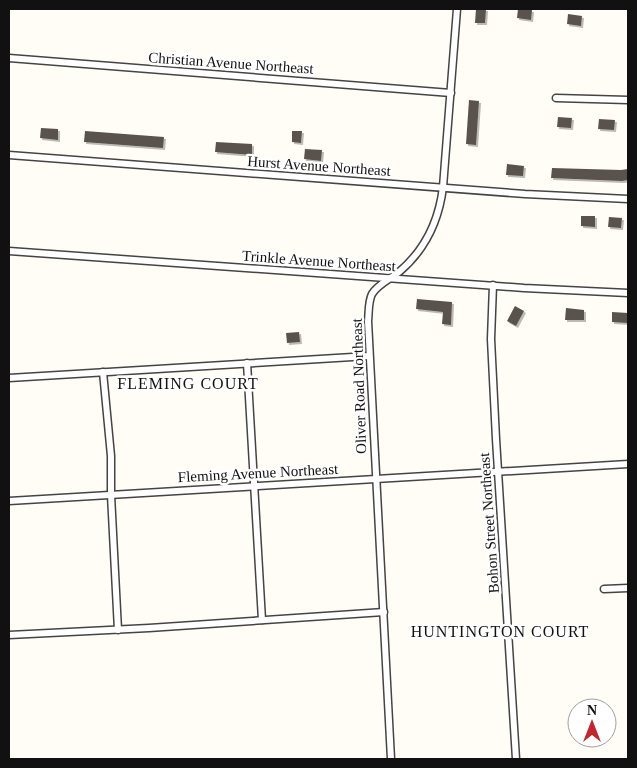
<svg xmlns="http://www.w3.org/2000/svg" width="637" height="768" font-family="'Times New Roman',serif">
<defs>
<filter id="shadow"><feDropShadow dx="2" dy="2" stdDeviation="0" flood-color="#0004"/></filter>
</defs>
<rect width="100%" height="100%" fill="#fffdf5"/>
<g fill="#5a524d" filter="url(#shadow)">
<path d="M 476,9 L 486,9 L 485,23 L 475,23 Z"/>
<path d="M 518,9 L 532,10 L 531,20 L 517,18 Z"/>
<path d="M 568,14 L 582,16 L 581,26 L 567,24 Z"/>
<path d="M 469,100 L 479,101 L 476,145 L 466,144 Z"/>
<path d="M 558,117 L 572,118 L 571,128 L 557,127 Z"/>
<path d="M 599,119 L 615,120 L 614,130 L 598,129 Z"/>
<path d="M 41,128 L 58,129 L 58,140 L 40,138 Z"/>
<path d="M 85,131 L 164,137 L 163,148 L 84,142 Z"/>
<path d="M 292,131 L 302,131 L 301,143 L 292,142 Z"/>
<path d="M 216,142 L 252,144 L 252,155 L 215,152 Z"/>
<path d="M 305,149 L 322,150 L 321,161 L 304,159 Z"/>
<path d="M 507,164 L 524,166 L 523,176 L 506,175 Z"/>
<path d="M 552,168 L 621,170 L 628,169 L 628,180 L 622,181 L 551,178 Z"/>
<path d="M 581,216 L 595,216 L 595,227 L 581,226 Z"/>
<path d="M 609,217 L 622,218 L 621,228 L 608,227 Z"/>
<path d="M 417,299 L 452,302 L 451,325 L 442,324 L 443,312 L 416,309 Z"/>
<path d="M 515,306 L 524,311 L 516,326 L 507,321 Z"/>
<path d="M 566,308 L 584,310 L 584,320 L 565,320 Z"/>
<path d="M 612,312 L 628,313 L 628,323 L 612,322 Z"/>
<path d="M 299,332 L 300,342 L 287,343 L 286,333 Z"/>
</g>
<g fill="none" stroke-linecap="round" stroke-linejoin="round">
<g stroke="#444" stroke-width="9">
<g id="minor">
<path d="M 9,58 L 451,93"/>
<path d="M 556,98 L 628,100"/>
<path d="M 9,155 L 525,194 L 628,199"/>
<path d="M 9,251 L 524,288 L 628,293"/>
<path d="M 493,285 L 491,339 L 496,439 L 516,759"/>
<path d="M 247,363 L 262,620"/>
<path d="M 103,372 L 111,456 L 111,495 L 118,630"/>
<path d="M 9,378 L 369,356"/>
<path d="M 9,501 L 628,464"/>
<path d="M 604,589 L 628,588"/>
<path d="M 9,635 L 149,628 L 384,612"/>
<path d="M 391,759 L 368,321 C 369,313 368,302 372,294 C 377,285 390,279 399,272 C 425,250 439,220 443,187 L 457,9"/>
</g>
</g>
<use href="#minor" stroke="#fff" stroke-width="6"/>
</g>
<g text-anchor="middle" stroke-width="5" stroke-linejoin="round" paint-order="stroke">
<g font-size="15" fill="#111" stroke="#fff">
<text transform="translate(231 63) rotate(4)" y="5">Christian Avenue Northeast</text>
<text transform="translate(319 166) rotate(4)" y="5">Hurst Avenue Northeast</text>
<text transform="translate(319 261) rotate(4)" y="5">Trinkle Avenue Northeast</text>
<text transform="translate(359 386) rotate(-92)" y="5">Oliver Road Northeast</text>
<text transform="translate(258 473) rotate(-3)" y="5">Fleming Avenue Northeast</text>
<text transform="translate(489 523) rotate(-94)" y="5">Bohon Street Northeast</text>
</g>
<g font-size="16" letter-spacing="1" fill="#111" stroke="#fff">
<text x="188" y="389">FLEMING COURT</text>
<text x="500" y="637">HUNTINGTON COURT</text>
</g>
</g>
<rect width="637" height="768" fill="none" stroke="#111111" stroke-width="20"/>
<g transform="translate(592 723)"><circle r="24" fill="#ffffff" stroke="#a0a0a0"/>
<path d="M0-4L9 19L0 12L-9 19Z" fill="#c4262e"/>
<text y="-8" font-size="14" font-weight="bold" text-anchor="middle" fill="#111111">N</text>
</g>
</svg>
